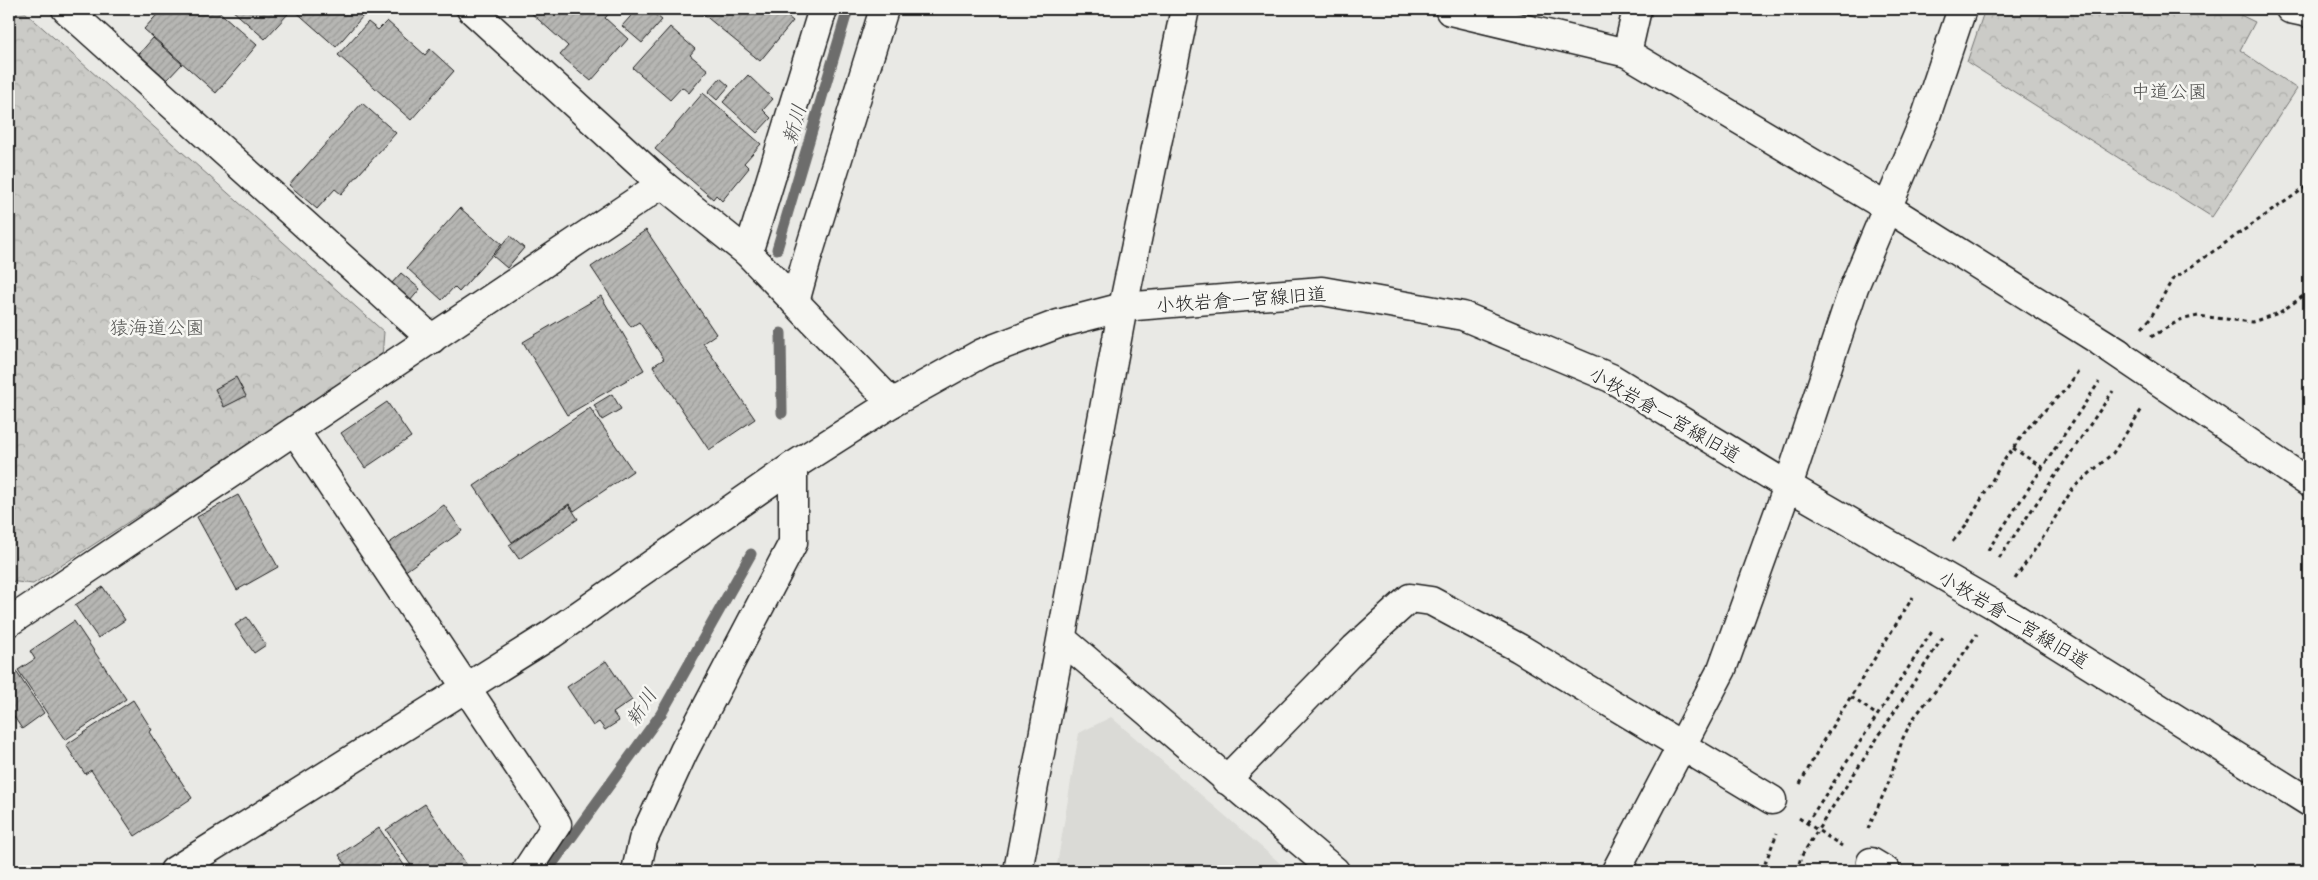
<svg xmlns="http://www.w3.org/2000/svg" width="2318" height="880" font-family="'Shantell Sans','Klee One',sans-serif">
<defs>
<pattern id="park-crowns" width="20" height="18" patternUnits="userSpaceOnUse" patternTransform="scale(1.25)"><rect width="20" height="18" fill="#cbcbc7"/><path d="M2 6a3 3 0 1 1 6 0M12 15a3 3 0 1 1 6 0" fill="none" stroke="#aeaeaa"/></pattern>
<pattern id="building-hatch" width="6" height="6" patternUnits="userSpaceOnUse" patternTransform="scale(1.25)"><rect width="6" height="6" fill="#b6b6b3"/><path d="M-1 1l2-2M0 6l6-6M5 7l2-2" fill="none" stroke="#9c9c99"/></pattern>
</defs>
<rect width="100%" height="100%" fill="#e9e9e5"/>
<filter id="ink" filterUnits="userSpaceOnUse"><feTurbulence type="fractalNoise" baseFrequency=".02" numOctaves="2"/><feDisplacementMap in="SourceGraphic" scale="10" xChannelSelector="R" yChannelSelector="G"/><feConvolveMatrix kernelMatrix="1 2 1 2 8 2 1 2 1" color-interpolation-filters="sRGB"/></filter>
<g filter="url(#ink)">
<path fill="#dadad6" d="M 1111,717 L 1289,871 L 1056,871 L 1079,733 Z"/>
<g fill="url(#park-crowns)" stroke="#747472">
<path d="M 1985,9 L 2228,9 L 2255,22 L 2240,50 L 2297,89 L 2212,217 L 1967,62 Z"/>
<path d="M 26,13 L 384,332 L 382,357 L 33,584 L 9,581 L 9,15 Z"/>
</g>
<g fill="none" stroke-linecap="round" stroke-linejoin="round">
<g stroke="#6d6d6c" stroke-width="11">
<path d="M 777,249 L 848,9"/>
<path d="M 781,333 L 782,413"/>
<path d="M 547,871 L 661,714 L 751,554"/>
</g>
</g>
<g fill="url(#building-hatch)" stroke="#1c1c1c">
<path d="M 162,9 L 216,9 L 257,45 L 216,93 L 144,29 Z"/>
<path d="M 231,9 L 282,9 L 288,14 L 265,39 Z"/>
<path d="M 293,9 L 369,9 L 336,47 Z"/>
<path d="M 532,9 L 613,9 L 605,18 L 628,39 L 591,81 L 560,55 L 568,46 L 530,12 Z"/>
<path d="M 637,9 L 648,9 L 662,20 L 642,43 L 622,26 Z"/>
<path d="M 697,9 L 778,9 L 793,21 L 760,61 Z"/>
<path d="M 387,21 L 425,55 L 430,49 L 454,71 L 411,120 L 338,55 L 368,22 L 378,30 Z"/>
<path d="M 670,27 L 695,49 L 690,55 L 708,70 L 689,93 L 682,87 L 670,100 L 633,68 Z"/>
<path d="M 153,38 L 182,64 L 167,80 L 139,54 Z"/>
<path d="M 748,75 L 773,99 L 763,110 L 771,118 L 757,133 L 723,102 Z"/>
<path d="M 720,78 L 729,86 L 717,100 L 708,92 Z"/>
<path d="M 703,93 L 761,144 L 744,163 L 749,168 L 722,201 L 716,195 L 713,199 L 655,149 Z"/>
<path d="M 362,103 L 396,133 L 341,194 L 335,189 L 317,209 L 289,185 Z"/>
<path d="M 460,208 L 502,244 L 459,292 L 454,287 L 442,300 L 407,268 Z"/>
<path d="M 646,230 L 716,334 L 703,343 L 755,419 L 709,450 L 653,366 L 664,359 L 639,322 L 631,327 L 591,267 Z"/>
<path d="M 510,236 L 524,248 L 507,268 L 493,256 Z"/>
<path d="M 401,273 L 420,289 L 410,301 L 391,284 Z"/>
<path d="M 601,296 L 644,370 L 567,415 L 523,342 Z"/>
<path d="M 236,377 L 246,396 L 224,407 L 215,389 Z"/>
<path d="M 612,394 L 621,409 L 602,420 L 594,405 Z"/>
<path d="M 387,402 L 411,437 L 365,468 L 341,433 Z"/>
<path d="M 590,408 L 633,471 L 574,511 L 569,504 L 512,542 L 474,486 Z"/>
<path d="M 238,495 L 278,567 L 237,590 L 197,517 Z"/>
<path d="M 444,505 L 462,531 L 404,572 L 385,546 Z"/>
<path d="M 569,505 L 578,519 L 519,559 L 509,545 Z"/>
<path d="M 103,587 L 125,620 L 98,638 L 75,605 Z"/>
<path d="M 247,617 L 266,645 L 254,653 L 235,625 Z"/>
<path d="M 74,621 L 126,699 L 65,740 L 18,670 L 35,659 L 30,651 Z"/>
<path d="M 9,661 L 44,713 L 22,729 L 9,709 Z"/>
<path d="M 606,661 L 632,700 L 613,713 L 619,721 L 605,730 L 599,722 L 593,726 L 567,687 Z"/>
<path d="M 133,700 L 152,730 L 149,732 L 192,798 L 135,836 L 91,770 L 85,774 L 66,745 Z"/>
<path d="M 425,804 L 471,871 L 415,871 L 386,830 Z"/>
<path d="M 379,828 L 408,871 L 350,871 L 339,855 Z"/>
</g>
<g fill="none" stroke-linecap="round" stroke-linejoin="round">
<g stroke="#1c1c1c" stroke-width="31">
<g id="street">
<path d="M 66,9 L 432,339"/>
<path d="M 471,9 L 662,184 L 748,253 L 892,403"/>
<path d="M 1450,9 L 1450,11 L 1627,53 L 1888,208 L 2119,353"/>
<path d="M 2290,9 L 2309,13"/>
<path d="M 1627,53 L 1637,9"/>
<path d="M 748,253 L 823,9"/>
<path d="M 795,302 L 808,255 L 884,9"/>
<path d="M 2102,343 L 2309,483"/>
<path d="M 295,431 L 557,824 L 526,871"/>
<path d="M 9,622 L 662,184"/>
<path d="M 1226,780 L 1355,648 L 1410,598 L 1431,601 L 1519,648 L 1772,800"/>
<path d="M 1871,862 L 1886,871"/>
<path d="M 636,871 L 643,840 L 684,751 L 793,543 L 793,466"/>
<path d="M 1616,871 L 1722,669 L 1788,486 L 1854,287 L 1926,116 L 1962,9"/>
</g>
</g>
<g stroke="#1c1c1c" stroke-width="31">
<g id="secondary">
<path d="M 1062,639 L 1335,871"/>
<path d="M 174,871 L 552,634 L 793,466 L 892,403 L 982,353 L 1058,324 L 1123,307 L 1322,291 L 1463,316 L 1611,378 L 1788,486 L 1996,606 L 2309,802"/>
<path d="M 1018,871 L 1123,307 L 1185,9"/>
</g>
</g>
<g stroke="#1c1c1c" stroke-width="3" stroke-dasharray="4 4" stroke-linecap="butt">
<path d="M 2142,328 L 2150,319 L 2172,280 L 2309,185"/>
<path d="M 2151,337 L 2180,320 L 2198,316 L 2252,322 L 2279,313 L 2309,292"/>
<path d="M 2013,448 L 2043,468"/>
<path d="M 1953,541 L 1966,526 L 2002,463 L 2031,424 L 2067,388 L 2080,368"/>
<path d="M 1988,550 L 2099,382"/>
<path d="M 1999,558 L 2113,391"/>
<path d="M 2015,579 L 2044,536 L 2073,488 L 2113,453 L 2142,409"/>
<path d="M 1851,697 L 1877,715"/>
<path d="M 1800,784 L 1823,741 L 1913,597"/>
<path d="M 1799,818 L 1842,846"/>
<path d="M 1807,823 L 1933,630"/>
<path d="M 1868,829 L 1888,784 L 1903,738 L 1912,720 L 1952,670 L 1977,634"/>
<path d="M 1762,871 L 1777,833"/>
<path d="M 1797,871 L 1801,857 L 1817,831 L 1943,637"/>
</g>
<use href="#street" stroke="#f6f6f2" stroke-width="28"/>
<use href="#secondary" stroke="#f6f6f2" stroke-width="28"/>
</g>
</g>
<g text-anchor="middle" stroke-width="5" stroke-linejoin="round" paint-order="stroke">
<g font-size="19" fill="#51514f" stroke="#f6f6f2">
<text x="2169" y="98">中道公園</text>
<text x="157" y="334">猿海道公園</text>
</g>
<g font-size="19" fill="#1c1c1c" stroke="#f6f6f2">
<text transform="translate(1241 299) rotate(-4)" y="7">小牧岩倉一宮線旧道</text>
<text transform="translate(1665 414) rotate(30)" y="7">小牧岩倉一宮線旧道</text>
<text transform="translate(2014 619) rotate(31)" y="7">小牧岩倉一宮線旧道</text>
</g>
<g font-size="20" font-style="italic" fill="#525251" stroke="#f6f6f2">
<text transform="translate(794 124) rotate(-74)" y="7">新川</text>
<text transform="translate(641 707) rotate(-57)" y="7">新川</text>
</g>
</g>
<rect width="2318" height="880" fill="none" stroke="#f6f6f2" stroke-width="30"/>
<rect x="15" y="15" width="2288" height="850" fill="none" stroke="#1c1c1c" stroke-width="2" filter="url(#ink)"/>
</svg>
